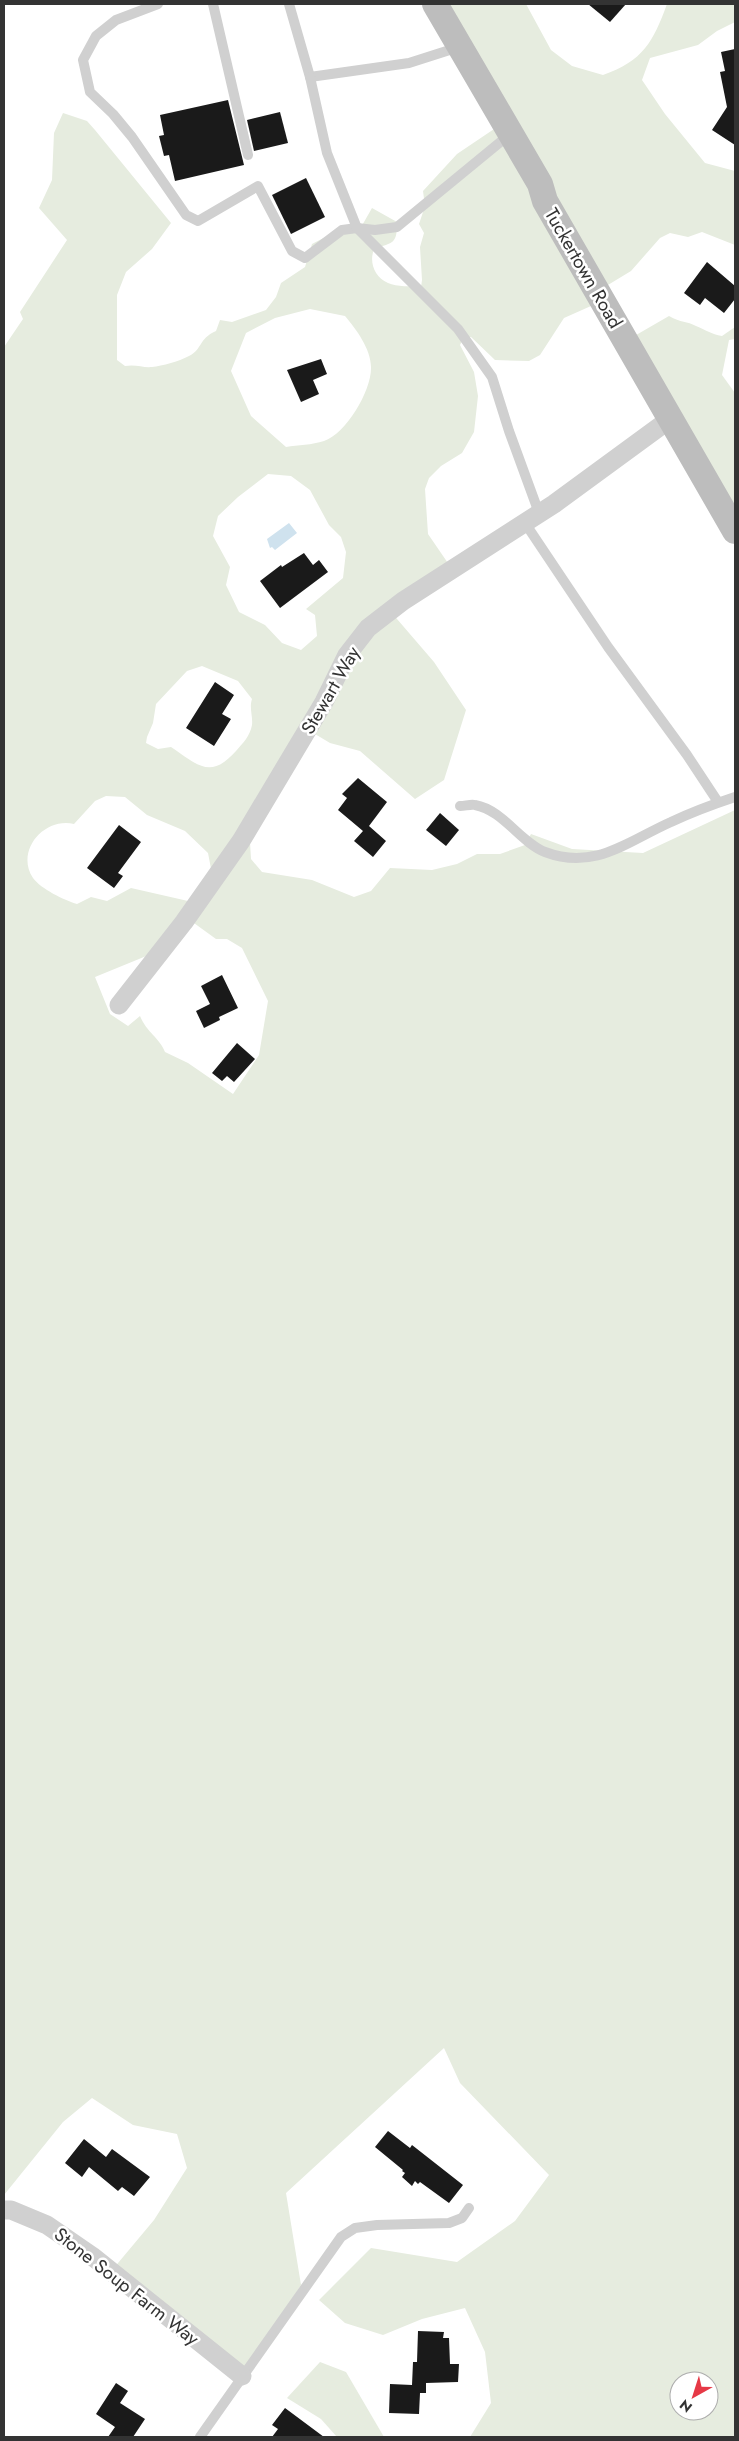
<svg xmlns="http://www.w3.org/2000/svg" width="739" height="2441" font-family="Jost,sans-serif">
<rect width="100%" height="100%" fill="#fff"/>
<g fill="#e6ecdf" fill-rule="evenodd">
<path d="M 431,4 L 526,4 L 551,50 L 572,66 L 603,75 C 643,61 653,42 667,4 L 735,4 L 735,22 L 717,31 L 698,45 L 650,58 L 642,80 L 665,114 L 705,163 L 735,171 L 735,245 L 702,232 L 688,237 L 670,233 L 660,238 L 631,271 L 598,291 L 600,302 L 564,318 L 540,355 L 529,361 L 495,360 L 471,337 L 464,337 L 460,345 L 474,372 L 478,396 L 474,432 L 462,453 L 441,466 L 429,478 L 425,489 L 428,534 L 452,569 L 391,612 L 434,662 L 466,710 L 444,780 L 415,799 L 360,751 L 330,743 L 310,731 L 250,842 L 251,859 L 262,872 L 312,880 L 354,897 L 371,891 L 390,868 L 432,870 L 457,864 L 477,854 L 500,854 L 525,845 L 531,834 L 572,849 L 643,853 L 735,810 L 735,2437 L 470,2437 L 491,2403 L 485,2352 L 465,2308 L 422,2319 L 383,2335 L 345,2323 L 319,2300 L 371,2248 L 457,2262 L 515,2221 L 549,2175 L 460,2083 L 444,2048 L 286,2193 L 301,2285 L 243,2375 L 113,2269 L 154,2220 L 187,2168 L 177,2134 L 133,2125 L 92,2098 L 63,2122 L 4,2195 L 4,347 L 23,319 L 20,312 L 67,240 L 39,208 L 52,180 L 54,133 L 63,113 L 87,121 L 95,130 L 171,223 L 152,249 L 126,272 L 117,295 L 117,360 L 125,366 C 136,364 143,368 152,367 C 162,366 180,361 189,356 C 203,349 198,339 216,331 L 220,320 L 232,322 L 266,310 L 276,297 L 281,283 L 305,267 L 312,244 L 335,232 L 360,229 L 372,208 L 397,222 C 397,244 394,242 374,249 C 369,262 374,277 388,283 C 397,287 411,286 421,287 L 422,280 L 420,247 L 424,233 L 419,224 L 425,206 L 423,191 L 457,154 L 500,125 ZM 310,309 L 345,316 C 356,329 371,349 371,367 C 372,390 346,434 324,441 C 312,445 298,445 286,447 L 251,416 L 231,371 L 246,333 L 275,318 ZM 268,474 L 291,476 L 310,490 L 329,525 L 341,537 L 346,552 L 343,578 L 306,609 L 315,615 L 317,636 L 301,650 L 282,643 L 265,625 L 239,612 L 226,585 L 230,567 L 213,536 L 218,516 L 238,497 ZM 202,666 L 238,681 L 252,699 C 249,708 253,716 252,725 C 250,736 243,743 236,751 C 210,780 198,765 171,747 L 158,749 L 146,743 L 147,737 L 153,723 L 156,704 L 187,671 ZM 106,796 L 125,797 L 147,815 L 185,831 L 208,853 L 212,874 L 188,901 L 131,888 L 107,901 L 91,897 L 77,904 C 64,900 41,889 33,878 C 15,851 44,817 74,824 L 95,801 ZM 187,918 L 216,939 L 227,939 L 242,948 L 268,1001 L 259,1055 L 233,1094 L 188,1063 L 165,1052 C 159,1037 147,1033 140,1016 L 128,1026 L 110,1014 L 95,977 L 161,950 ZM 679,2381 L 709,2381 L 709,2411 L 679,2411 Z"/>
<path d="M 669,316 C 681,323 687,321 696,326 C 706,330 711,334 722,336 L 735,327 L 735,339 L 729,340 L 722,375 L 735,393 L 735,538 L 624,342 Z"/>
<path d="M 320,2362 L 346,2372 L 384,2437 L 337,2437 L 321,2419 L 287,2398 Z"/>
</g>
<path fill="#cfe2ee" d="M 289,523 L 297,533 L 275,550 L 272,547 L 270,548 L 267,539 Z"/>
<g fill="#1a1a1a">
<path d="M 588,4 L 626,4 L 610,22 Z"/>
<path d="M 735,49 L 735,145 L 712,130 L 727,107 L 720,72 L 725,71 L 721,52 Z"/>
<path d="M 228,100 L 244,165 L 175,181 L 169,155 L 164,156 L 159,136 L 164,135 L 160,115 Z"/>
<path d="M 280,112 L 288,143 L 254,151 L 247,120 Z"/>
<path d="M 306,178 L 325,217 L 291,234 L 272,195 Z"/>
<path d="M 707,262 L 735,286 L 735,299 L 724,313 L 705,298 L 700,305 L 684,293 Z"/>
<path d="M 321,359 L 327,374 L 313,380 L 319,394 L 301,402 L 287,370 Z"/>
<path d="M 304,553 L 313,565 L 319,560 L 328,572 L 280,608 L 260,581 L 281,565 L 282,567 Z"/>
<path d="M 215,682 L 234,695 L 222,714 L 231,719 L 214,746 L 186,728 Z"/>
<path d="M 358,778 L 387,802 L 369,826 L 386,841 L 373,857 L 354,841 L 363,831 L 338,810 L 347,798 L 342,794 Z"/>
<path d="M 440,813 L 459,830 L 446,846 L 426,830 Z"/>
<path d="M 119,825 L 141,842 L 118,873 L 123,876 L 114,888 L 87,868 Z"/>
<path d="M 222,975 L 238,1008 L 219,1017 L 220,1020 L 204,1028 L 196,1011 L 210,1004 L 201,986 Z"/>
<path d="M 237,1043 L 255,1059 L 234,1082 L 227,1076 L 222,1081 L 212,1073 Z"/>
<path d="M 388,2131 L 410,2148 L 412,2145 L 463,2185 L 449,2203 L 420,2182 L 418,2184 L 415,2181 L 412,2186 L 402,2177 L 405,2173 L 402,2171 L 403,2170 L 375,2147 Z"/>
<path d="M 84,2139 L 106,2157 L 112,2149 L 150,2177 L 134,2196 L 122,2187 L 118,2191 L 89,2167 L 82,2177 L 65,2163 Z"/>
<path d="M 418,2331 L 444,2332 L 443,2338 L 449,2338 L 450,2364 L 459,2364 L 458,2382 L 426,2383 L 426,2393 L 420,2393 L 419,2414 L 389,2413 L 390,2384 L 412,2385 L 413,2362 L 417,2362 Z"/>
<path d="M 116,2383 L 128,2391 L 120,2403 L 145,2419 L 133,2437 L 108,2437 L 115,2427 L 96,2414 Z"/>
<path d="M 285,2408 L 324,2437 L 272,2437 L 278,2429 L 272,2425 Z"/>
</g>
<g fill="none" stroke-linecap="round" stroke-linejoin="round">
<g stroke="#d0d0d0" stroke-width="10">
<path d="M 158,4 L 116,20 L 96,36 L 83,60 L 90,92 L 113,114 L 132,137 L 186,215 L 198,221 L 258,186 L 292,251 L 305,258 L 342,230 L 357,228 L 375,230 L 397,227 L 510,134"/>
<path d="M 213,4 L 248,155"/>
<path d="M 289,4 L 310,77 L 409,63 L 459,47"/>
<path d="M 310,77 L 327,153 L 357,228 L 458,329 L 492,377 L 509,431 L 539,513"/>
<path d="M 525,523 L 608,647 L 687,755 L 718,802"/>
<path d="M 460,806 C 465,806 471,804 475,805 C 503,810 520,842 545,852 C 595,871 628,841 671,822 C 692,812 714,804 735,797"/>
<path d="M 200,2437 L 341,2237 L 355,2228 L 377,2225 L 449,2223 L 462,2218 L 469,2208"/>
</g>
<g stroke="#d0d0d0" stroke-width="19">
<path d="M 119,1005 L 184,922 L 241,841 L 324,702 L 347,655 L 368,628 L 403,601 L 554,504 L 670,419"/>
<path d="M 4,2210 L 11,2210 L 47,2225 L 92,2256 L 242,2376"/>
</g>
<path stroke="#bdbdbd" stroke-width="26" d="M 435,4 L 540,184 L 545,201 L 735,531"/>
</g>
<g text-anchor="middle" stroke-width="5" stroke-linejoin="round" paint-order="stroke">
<g font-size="19" fill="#333" stroke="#fff">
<text transform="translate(584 268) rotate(60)" y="7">Tuckertown Road</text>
<text transform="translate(330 690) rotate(-60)" y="7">Stewart Way</text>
<text transform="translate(127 2286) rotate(38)" y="7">Stone Soup Farm Way</text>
</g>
</g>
<rect width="739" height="2441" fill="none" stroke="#333333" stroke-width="10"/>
<g transform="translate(694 2396) rotate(219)"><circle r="24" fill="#ffffff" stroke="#adadad"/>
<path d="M0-4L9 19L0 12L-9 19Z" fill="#e63946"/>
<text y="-8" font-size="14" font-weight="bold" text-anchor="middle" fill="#333333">N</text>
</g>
</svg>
